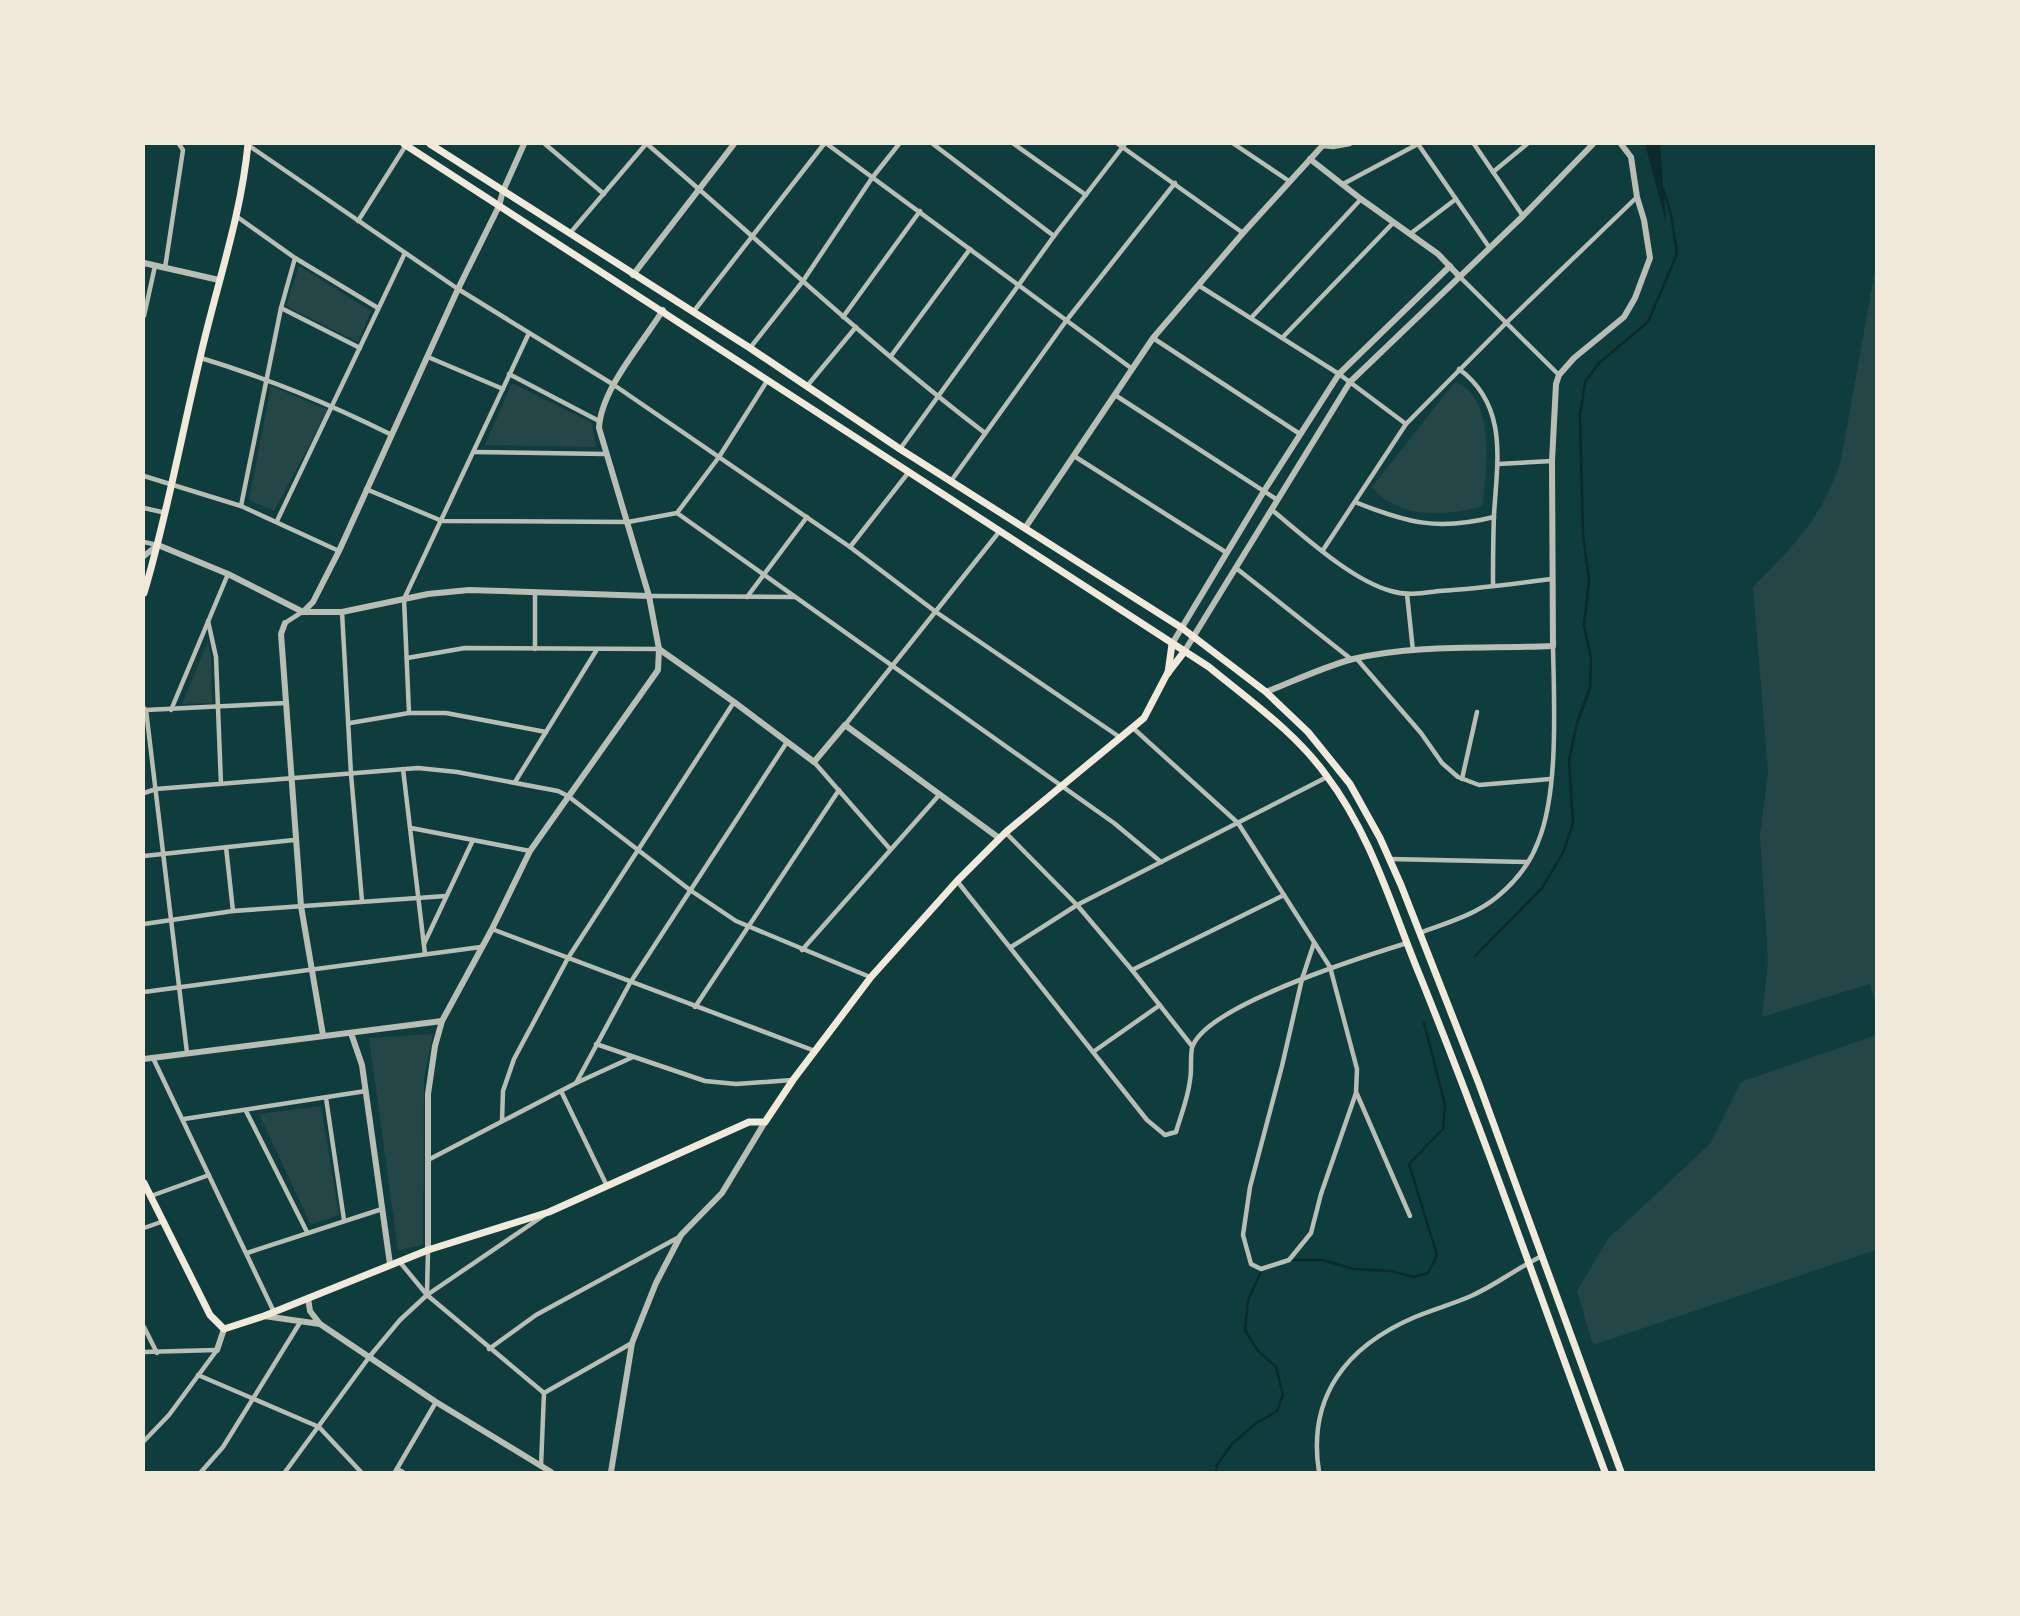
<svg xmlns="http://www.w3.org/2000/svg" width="2020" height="1616" font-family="Mulish,sans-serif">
<rect width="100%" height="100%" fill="#0f3d3e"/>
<g fill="#244646">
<path d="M 1876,265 L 1876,1006 L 1870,984 L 1762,1017 L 1768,961 L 1760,834 L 1768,773 L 1753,587 C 1793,547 1824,515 1841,460 Z"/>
<path d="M 299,266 L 371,311 L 358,342 L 286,306 Z"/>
<path d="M 1455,382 C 1496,397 1487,471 1482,506 C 1446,517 1398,519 1372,487 Z"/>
<path d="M 512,383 L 592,423 L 596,447 L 485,445 Z"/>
<path d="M 271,386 L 328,410 L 274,511 L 249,500 Z"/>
<path d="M 208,641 L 211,659 L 212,703 L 182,704 Z"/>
<path d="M 433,1034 L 424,1078 L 423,1245 L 398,1250 L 369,1038 Z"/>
<path d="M 1876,1035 L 1876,1250 L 1593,1345 L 1577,1291 L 1608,1239 L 1709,1145 L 1741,1082 Z"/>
<path d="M 321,1106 L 339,1215 L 311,1225 L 259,1114 Z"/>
</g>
<path fill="#0a2a2b" d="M 1645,144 L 1660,144 L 1666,223 Z"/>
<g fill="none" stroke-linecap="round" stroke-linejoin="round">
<g stroke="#0a2a2b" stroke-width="2.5">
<path d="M 1475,956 L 1542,888 L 1563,853 L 1573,823 L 1569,760 L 1577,723 L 1590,688 L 1591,658 L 1584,626 L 1589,581 L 1583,534 L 1580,416 L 1585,382 L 1599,363 L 1648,322 L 1677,254 L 1671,214 L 1663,188"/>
<path d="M 1289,1260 L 1323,1260 L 1353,1269 L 1390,1271 L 1414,1277 L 1428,1273 L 1437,1255 L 1409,1164 L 1443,1129 L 1445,1105 L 1424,1023"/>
<path d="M 1216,1472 L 1217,1465 L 1232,1444 L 1255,1424 L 1277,1411 L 1283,1395 L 1276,1367 L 1258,1351 L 1245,1330 L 1248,1300 L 1263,1268"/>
</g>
<g stroke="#b8beb3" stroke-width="4.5">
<path d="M 545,144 L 604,194"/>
<path d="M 647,144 C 759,240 867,343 985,433"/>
<path d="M 827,144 L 1131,368"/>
<path d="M 933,144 L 1054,236"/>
<path d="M 1014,144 L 1086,195"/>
<path d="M 1118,144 L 1243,233"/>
<path d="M 1234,144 L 1289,181"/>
<path d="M 1418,144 L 1489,247"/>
<path d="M 1474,144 L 1523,216"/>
<path d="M 248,145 L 458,289 L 614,385 L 850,547 L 936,612 L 1121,738"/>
<path d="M 1322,146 L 1333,147 L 1350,144"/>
<path d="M 1493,172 L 1527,144"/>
<path d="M 1343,184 L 1418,144"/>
<path d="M 236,216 L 295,258 L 378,308"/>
<path d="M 358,221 L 406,145"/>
<path d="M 571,232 L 646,144"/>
<path d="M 1410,234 L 1456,199"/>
<path d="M 165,268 L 183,150 L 179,144"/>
<path d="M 1460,277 L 1559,375"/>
<path d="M 1198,285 L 1339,374 L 1406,424"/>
<path d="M 281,308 L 360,348"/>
<path d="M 694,311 L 824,144"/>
<path d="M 144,316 L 155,266"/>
<path d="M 843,317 L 920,211"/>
<path d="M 1251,318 L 1361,199"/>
<path d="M 1153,338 L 1300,434"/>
<path d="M 1282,338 L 1393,223"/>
<path d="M 750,348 L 803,281 L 872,178 L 899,144"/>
<path d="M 891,356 L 970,249"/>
<path d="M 428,357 L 503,389"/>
<path d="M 201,358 C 270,379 327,403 392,435"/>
<path d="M 1459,369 C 1509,406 1497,462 1494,515 C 1493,539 1493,563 1493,586"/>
<path d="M 509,374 L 599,421"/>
<path d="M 807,386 L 856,327"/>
<path d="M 1115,395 L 1276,499"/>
<path d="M 900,449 L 1054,236 L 1125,144"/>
<path d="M 474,452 L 606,454"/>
<path d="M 1074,456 L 1227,553"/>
<path d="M 1498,464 L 1552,461"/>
<path d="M 144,476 L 241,506 L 339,551"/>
<path d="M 951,481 L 1066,321 L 1175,183"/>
<path d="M 366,489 L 442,521 L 628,522 L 677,513 L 719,457 L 767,381"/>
<path d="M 1355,502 C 1407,523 1438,531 1494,517"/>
<path d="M 241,506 L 281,308 L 295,258"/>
<path d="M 144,508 L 166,513"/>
<path d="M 1272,510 C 1304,536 1351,580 1391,591 C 1407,596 1423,593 1439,591 C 1477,589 1514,584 1552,579"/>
<path d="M 677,513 L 1114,823 L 1161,862"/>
<path d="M 277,521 L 405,253"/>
<path d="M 144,542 L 157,545"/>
<path d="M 850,547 L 908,473"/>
<path d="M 1323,550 L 1406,424 L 1506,323 L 1637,197"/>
<path d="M 1236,568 L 1351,659"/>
<path d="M 1407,594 L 1413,651"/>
<path d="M 649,596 L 795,597"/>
<path d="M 747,597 L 807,517"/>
<path d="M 342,612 L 351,774 L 362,901"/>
<path d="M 208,621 L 216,657 L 221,784"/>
<path d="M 285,623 L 302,612"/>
<path d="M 535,649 L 535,592"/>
<path d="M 407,658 L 465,648 L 659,649"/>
<path d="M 1357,659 L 1421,733 L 1442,763 L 1458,777 L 1479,785 L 1550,779"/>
<path d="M 144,708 L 146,710 L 286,703"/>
<path d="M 146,710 L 187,1053"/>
<path d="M 171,710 L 228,574"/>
<path d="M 409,713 L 404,599 L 529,333"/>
<path d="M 350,723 L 409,713 L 446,713 L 546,732"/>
<path d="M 845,725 L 999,532"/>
<path d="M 1133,728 L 1238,823 L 1330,967 L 1357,1069 L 1356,1093 L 1321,1194 L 1311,1233 L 1289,1260 L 1261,1269 L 1251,1264 L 1243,1235 L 1250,1187 L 1282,1066 L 1302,979 L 1314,943"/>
<path d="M 814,762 L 890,849"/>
<path d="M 403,769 L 425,954"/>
<path d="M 1462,779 L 1477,712"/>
<path d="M 515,782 L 596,651"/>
<path d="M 144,793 L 156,789 L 418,768 L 457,772 L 558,791 L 568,796 L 690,890 L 736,921 L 870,977"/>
<path d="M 411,828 L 530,851"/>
<path d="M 1006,833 L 1077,905 L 1132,970 L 1192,1046"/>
<path d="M 226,847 L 233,911"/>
<path d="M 144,856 L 294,840"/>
<path d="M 1390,859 L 1528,862"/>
<path d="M 957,881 L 1147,1120 L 1165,1135 L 1176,1132 C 1181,1115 1188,1098 1190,1080 C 1192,1070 1190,1058 1192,1048 C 1204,1006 1365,956 1407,943"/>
<path d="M 144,924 L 233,911 L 446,896"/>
<path d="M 492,929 L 815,1051"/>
<path d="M 1420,933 C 1446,923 1475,915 1497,897 C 1515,882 1530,864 1538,842 C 1559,792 1554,701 1553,646"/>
<path d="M 424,944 L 473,840"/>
<path d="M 1011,947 L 1077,905 L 1327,777"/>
<path d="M 802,950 L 940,794"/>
<path d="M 1132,970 L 1284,895"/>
<path d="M 144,992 L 481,947"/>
<path d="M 695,1007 L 839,790"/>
<path d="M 596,1044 L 705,1081 L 736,1084 L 792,1080"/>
<path d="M 1093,1052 L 1160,1005"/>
<path d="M 153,1058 L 274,1312"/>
<path d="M 576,1083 L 630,983 L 787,742"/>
<path d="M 561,1091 L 607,1186"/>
<path d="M 1357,1094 L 1410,1216"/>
<path d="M 326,1098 L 344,1220"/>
<path d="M 246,1111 L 307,1232"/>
<path d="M 184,1119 L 366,1091"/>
<path d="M 502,1121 L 503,1091 L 514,1059 L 568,958 L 734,702"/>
<path d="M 428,1160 L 576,1083 L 633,1057"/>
<path d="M 151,1196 L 209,1175"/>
<path d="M 144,1228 L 161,1222"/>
<path d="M 247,1253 L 382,1209"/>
<path d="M 399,1261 L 427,1295 L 544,1393"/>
<path d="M 427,1294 L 428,1250"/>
<path d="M 144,1327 L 157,1353"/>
<path d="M 489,1349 L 536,1315 L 681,1236"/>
<path d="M 144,1352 L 216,1350"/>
<path d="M 198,1375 L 319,1427 L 361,1472"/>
<path d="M 144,1441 L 169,1415 L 217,1350"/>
<path d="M 541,1466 L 544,1393 L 632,1343"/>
<path d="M 397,1469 L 403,1472"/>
<path d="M 201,1472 L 223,1447 L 301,1321"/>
<path d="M 285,1472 L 370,1356 L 400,1320 L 427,1295 L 543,1216"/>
<path d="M 395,1472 L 436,1402"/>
<path d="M 1319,1472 C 1307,1396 1347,1346 1415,1317 C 1434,1309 1453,1304 1471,1296 C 1496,1285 1517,1268 1542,1256"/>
</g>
<g stroke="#b8beb3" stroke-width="6">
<path d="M 1310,159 L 1361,199 L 1438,254 L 1459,276"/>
<path d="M 144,263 L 219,280"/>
<path d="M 633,275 L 734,144"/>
<path d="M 1025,528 L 1153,338 L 1243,233 L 1324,144"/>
<path d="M 144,556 L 158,545 L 228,574 L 303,612 L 342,612 L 428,594 L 469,590 L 649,596"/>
<path d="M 303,612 L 313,602 L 339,551 L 458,289 L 499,206 L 503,191 L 524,144"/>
<path d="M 285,623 L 281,634 L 301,906 L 323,1035"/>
<path d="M 1172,644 L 1264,491 L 1339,374 L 1450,266"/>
<path d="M 659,649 L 734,702 L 814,762 L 845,725 L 999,838"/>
<path d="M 1184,652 L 1350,382 L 1523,216 L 1593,144"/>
<path d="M 1266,692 C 1294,681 1323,667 1353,659 C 1417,644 1487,649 1553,646 L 1552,461 L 1556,384 L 1559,375 L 1574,358 L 1624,317 L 1635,298 L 1650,258 L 1644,220 L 1637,197 L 1631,157 L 1621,144"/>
<path d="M 351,1033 L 362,1065 L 390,1264"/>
<path d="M 144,1059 L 442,1021"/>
<path d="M 428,1250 L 428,1094 L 435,1046 L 442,1021 L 492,929 L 530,851 L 658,670 L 659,649 L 649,596 L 599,428 C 601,389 642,344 663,310"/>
<path d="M 264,1316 L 320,1324 L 310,1311 L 308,1298"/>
<path d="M 320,1324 L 436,1402 L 551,1472"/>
<path d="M 217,1350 L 224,1329"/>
<path d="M 611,1472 L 632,1343 L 656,1283 L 681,1235 L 722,1193 L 765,1122"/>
</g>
<g stroke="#f1e9da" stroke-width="7">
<path d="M 404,144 L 1209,667 C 1250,701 1295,732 1326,775 C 1371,834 1392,908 1420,976 C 1486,1139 1544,1307 1605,1472"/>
<path d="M 430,144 L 750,348 L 900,449 L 1182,628 L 1266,692 L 1308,732 L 1350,784 L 1380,838 L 1401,885 L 1479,1084 L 1621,1472"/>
<path d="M 144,593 C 167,516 181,437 200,358 C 216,287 241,217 248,144"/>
<path d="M 1168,673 L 1172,644"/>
<path d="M 144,1183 L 210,1315 L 224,1329 L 264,1316 L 428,1250 L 549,1212 L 749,1122 L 765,1122 L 793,1080 L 871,977 L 957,881 L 1006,832 L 1144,718 L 1167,674 L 1184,652"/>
</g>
</g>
<rect width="2020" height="1616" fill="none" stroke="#f1e9da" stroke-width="290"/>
</svg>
